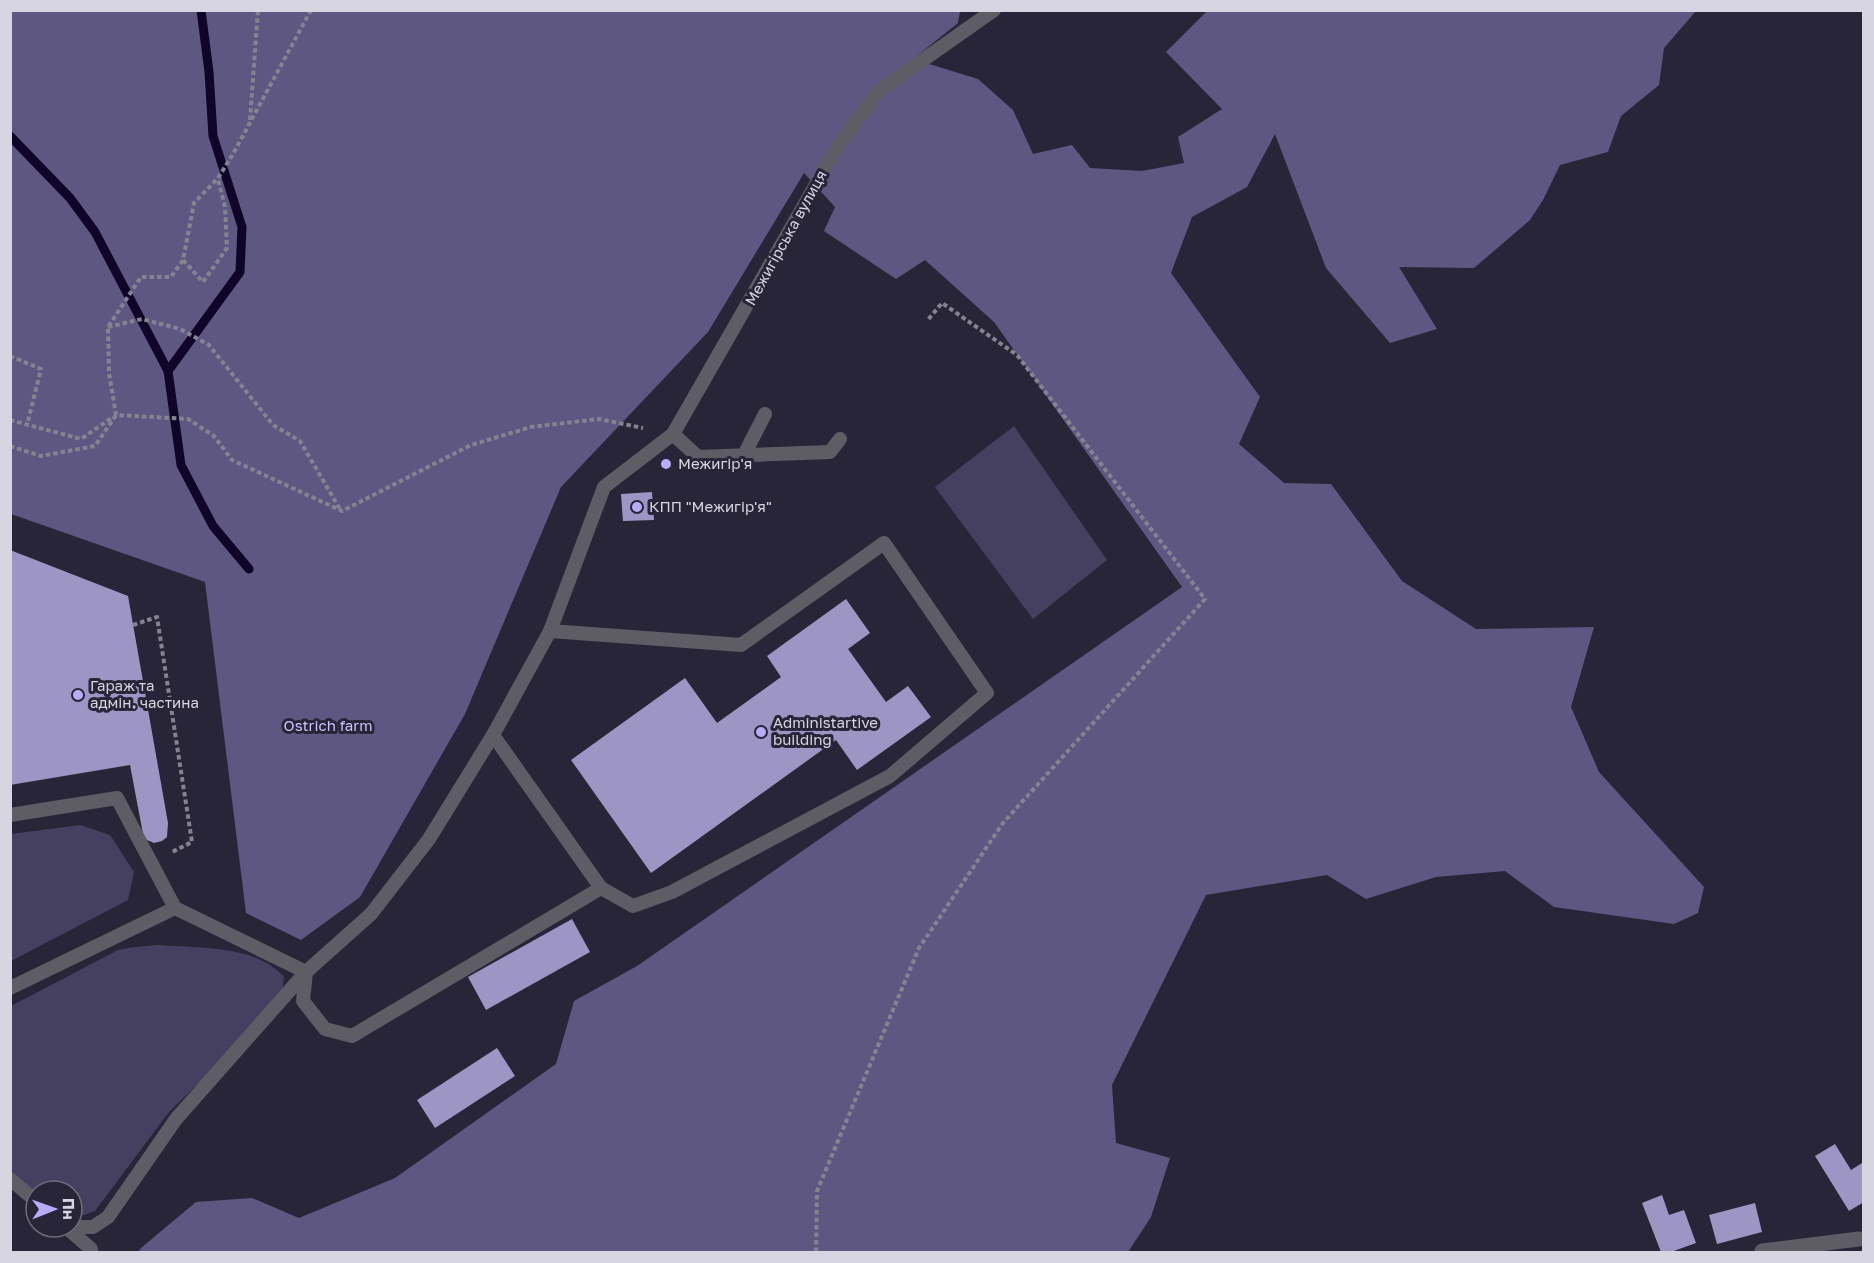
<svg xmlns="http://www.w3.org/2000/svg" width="1874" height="1263" font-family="'Golos Text',sans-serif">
<rect width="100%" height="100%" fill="#282538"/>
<g fill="#45405f">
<path d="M 1014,426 L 1107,560 L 1033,619 L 935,487 Z"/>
<path d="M 80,825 L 110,835 L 134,872 L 128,900 L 11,961 L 11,834 Z"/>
<path d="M 158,945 C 197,948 257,945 284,977 L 282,996 L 269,1014 L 169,1112 L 95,1211 L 81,1216 L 72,1214 L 72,1191 L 36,1191 L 36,1198 L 11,1180 L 11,1006 L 118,950 L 135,947 Z"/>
</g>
<path fill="#5e5782" d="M 11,11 L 960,11 L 958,23 L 913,59 L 978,79 L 1013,110 L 1033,154 L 1072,145 L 1090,168 L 1142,171 L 1184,163 L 1178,137 L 1222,109 L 1166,52 L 1207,11 L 1696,11 L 1664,48 L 1659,85 L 1621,116 L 1608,152 L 1560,165 L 1543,200 L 1530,220 L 1474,268 L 1399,267 L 1437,329 L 1390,343 L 1326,268 L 1275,134 L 1247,187 L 1192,217 L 1171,273 L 1260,397 L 1239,444 L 1284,483 L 1331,484 L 1402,581 L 1476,629 L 1594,627 L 1571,707 L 1599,772 L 1704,887 L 1698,913 L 1674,924 L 1554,907 L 1505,871 L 1436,877 L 1366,899 L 1327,875 L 1206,895 L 1112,1085 L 1116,1143 L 1170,1158 L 1151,1217 L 1128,1252 L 138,1252 L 141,1248 L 196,1202 L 252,1198 L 299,1218 L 395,1178 L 556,1064 L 574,1001 L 637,966 L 1182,587 L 994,322 L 925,260 L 896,279 L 824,231 L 835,207 L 804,173 L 708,332 L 561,487 L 465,714 L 360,897 L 301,940 L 246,913 L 205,582 L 11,514 Z"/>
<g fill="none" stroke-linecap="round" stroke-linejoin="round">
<g stroke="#0f0528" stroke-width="9">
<path d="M 10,136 L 70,198 L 95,232 L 168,371 L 181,465 L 213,526 L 249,569"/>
<path d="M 168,371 L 240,272 L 242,227 L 213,136 L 209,72 L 201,10"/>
</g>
</g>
<g fill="#9d96c5">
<path d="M 652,492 L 654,520 L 623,521 L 621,494 Z"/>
<path d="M 10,550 L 128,596 L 168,823 L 167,837 L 162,841 L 154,843 L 147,840 L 143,834 L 130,765 L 10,785 Z"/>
<path d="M 846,599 L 870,633 L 848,649 L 886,702 L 908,686 L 931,717 L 857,770 L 836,740 L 651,873 L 571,760 L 685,678 L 717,723 L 781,677 L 767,656 Z"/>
<path d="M 572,919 L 590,952 L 486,1010 L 468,977 Z"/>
<path d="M 497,1048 L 515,1076 L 435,1128 L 417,1100 Z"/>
<path d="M 1835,1144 L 1851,1170 L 1862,1163 L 1864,1166 L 1864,1202 L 1849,1211 L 1815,1156 Z"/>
<path d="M 1662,1195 L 1669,1215 L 1684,1210 L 1696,1243 L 1671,1252 L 1661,1252 L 1642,1203 Z"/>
<path d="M 1755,1203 L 1762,1232 L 1717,1244 L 1709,1215 Z"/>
</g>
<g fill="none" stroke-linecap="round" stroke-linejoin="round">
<g stroke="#858392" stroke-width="4" stroke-dasharray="4.5 3" stroke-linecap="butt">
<path d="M 311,10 L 233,154 L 218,178 L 194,203 L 183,260 L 171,277 L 141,277 L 108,327 L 109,373 L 116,415 L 188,419 L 214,436 L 232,460 L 342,511 L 471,445 L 531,427 L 599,419 L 643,428"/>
<path d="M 250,120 L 258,10"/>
<path d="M 183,260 L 203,282 L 227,248 L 225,207 L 218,179"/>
<path d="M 108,327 L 142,319 L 180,329 L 209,345 L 273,425 L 300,441 L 341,511"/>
<path d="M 10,356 L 41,369 L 27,425"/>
<path d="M 10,420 L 81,439 L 113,417"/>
<path d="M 10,446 L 41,456 L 95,446 L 116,415"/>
<path d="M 133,625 L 157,617 L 192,842 L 170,853"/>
<path d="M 816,1252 L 817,1191 L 919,948 L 1003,823 L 1205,599 L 1017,355 L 942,303 L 927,321"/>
</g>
<g stroke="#5e5d66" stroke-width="14">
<path d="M 673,434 L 698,457 L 830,452 L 840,439"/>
<path d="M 744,455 L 765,414"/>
<path d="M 493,735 L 601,888"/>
<path d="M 10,815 L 117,798 L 175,908"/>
<path d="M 306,972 L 303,1001 L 325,1029 L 352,1036 L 601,888 L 633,906 L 672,892 L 890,776 L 987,693 L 884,543 L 741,645 L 550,631"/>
<path d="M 10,988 L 175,908 L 306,972 L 371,914 L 429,839 L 493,735 L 550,631 L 604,487 L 673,434 L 838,146 L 879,91 L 994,10"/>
<path d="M 10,1179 L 36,1201"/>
<path d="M 66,1227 L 91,1249 L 91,1252"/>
<path d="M 72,1227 L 93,1227 L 108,1217 L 176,1119 L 306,972"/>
</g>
<path stroke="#5e5d66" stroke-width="15" d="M 1762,1251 L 1859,1239"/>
</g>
<g fill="#b8abf7" stroke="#282538" stroke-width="2">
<circle cx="666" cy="464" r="6"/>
<circle cx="637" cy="507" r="6"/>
<circle cx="78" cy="695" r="6"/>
<circle cx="761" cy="732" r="6"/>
</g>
<g text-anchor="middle" stroke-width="6" stroke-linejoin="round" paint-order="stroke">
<g font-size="15" fill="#d6d5e1" stroke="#282538">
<text transform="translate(786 238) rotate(-61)" y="5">Межигірська вулиця</text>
</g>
<g font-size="15" fill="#d6d5e1" stroke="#282538" text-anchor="start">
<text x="678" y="469">Межигір'я</text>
<text x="649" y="512">КПП "Межигір'я"</text>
<text x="90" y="691">Гараж та<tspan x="90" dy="17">адмін. частина</tspan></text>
<text x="773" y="728">Administartive<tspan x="773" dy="17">building</tspan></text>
</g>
<g font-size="15" fill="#cac2fb" stroke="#282538">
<text x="328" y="731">Ostrich farm</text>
</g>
</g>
<rect width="1874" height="1263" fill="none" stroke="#d6d5e1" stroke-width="24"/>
<g transform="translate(54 1209) rotate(89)"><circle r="28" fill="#282538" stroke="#6e6b7c" stroke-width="1.5"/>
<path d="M0-4.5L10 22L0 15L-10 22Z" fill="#b8abf7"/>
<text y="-9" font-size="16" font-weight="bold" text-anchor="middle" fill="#d6d5e1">Пн</text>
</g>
</svg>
